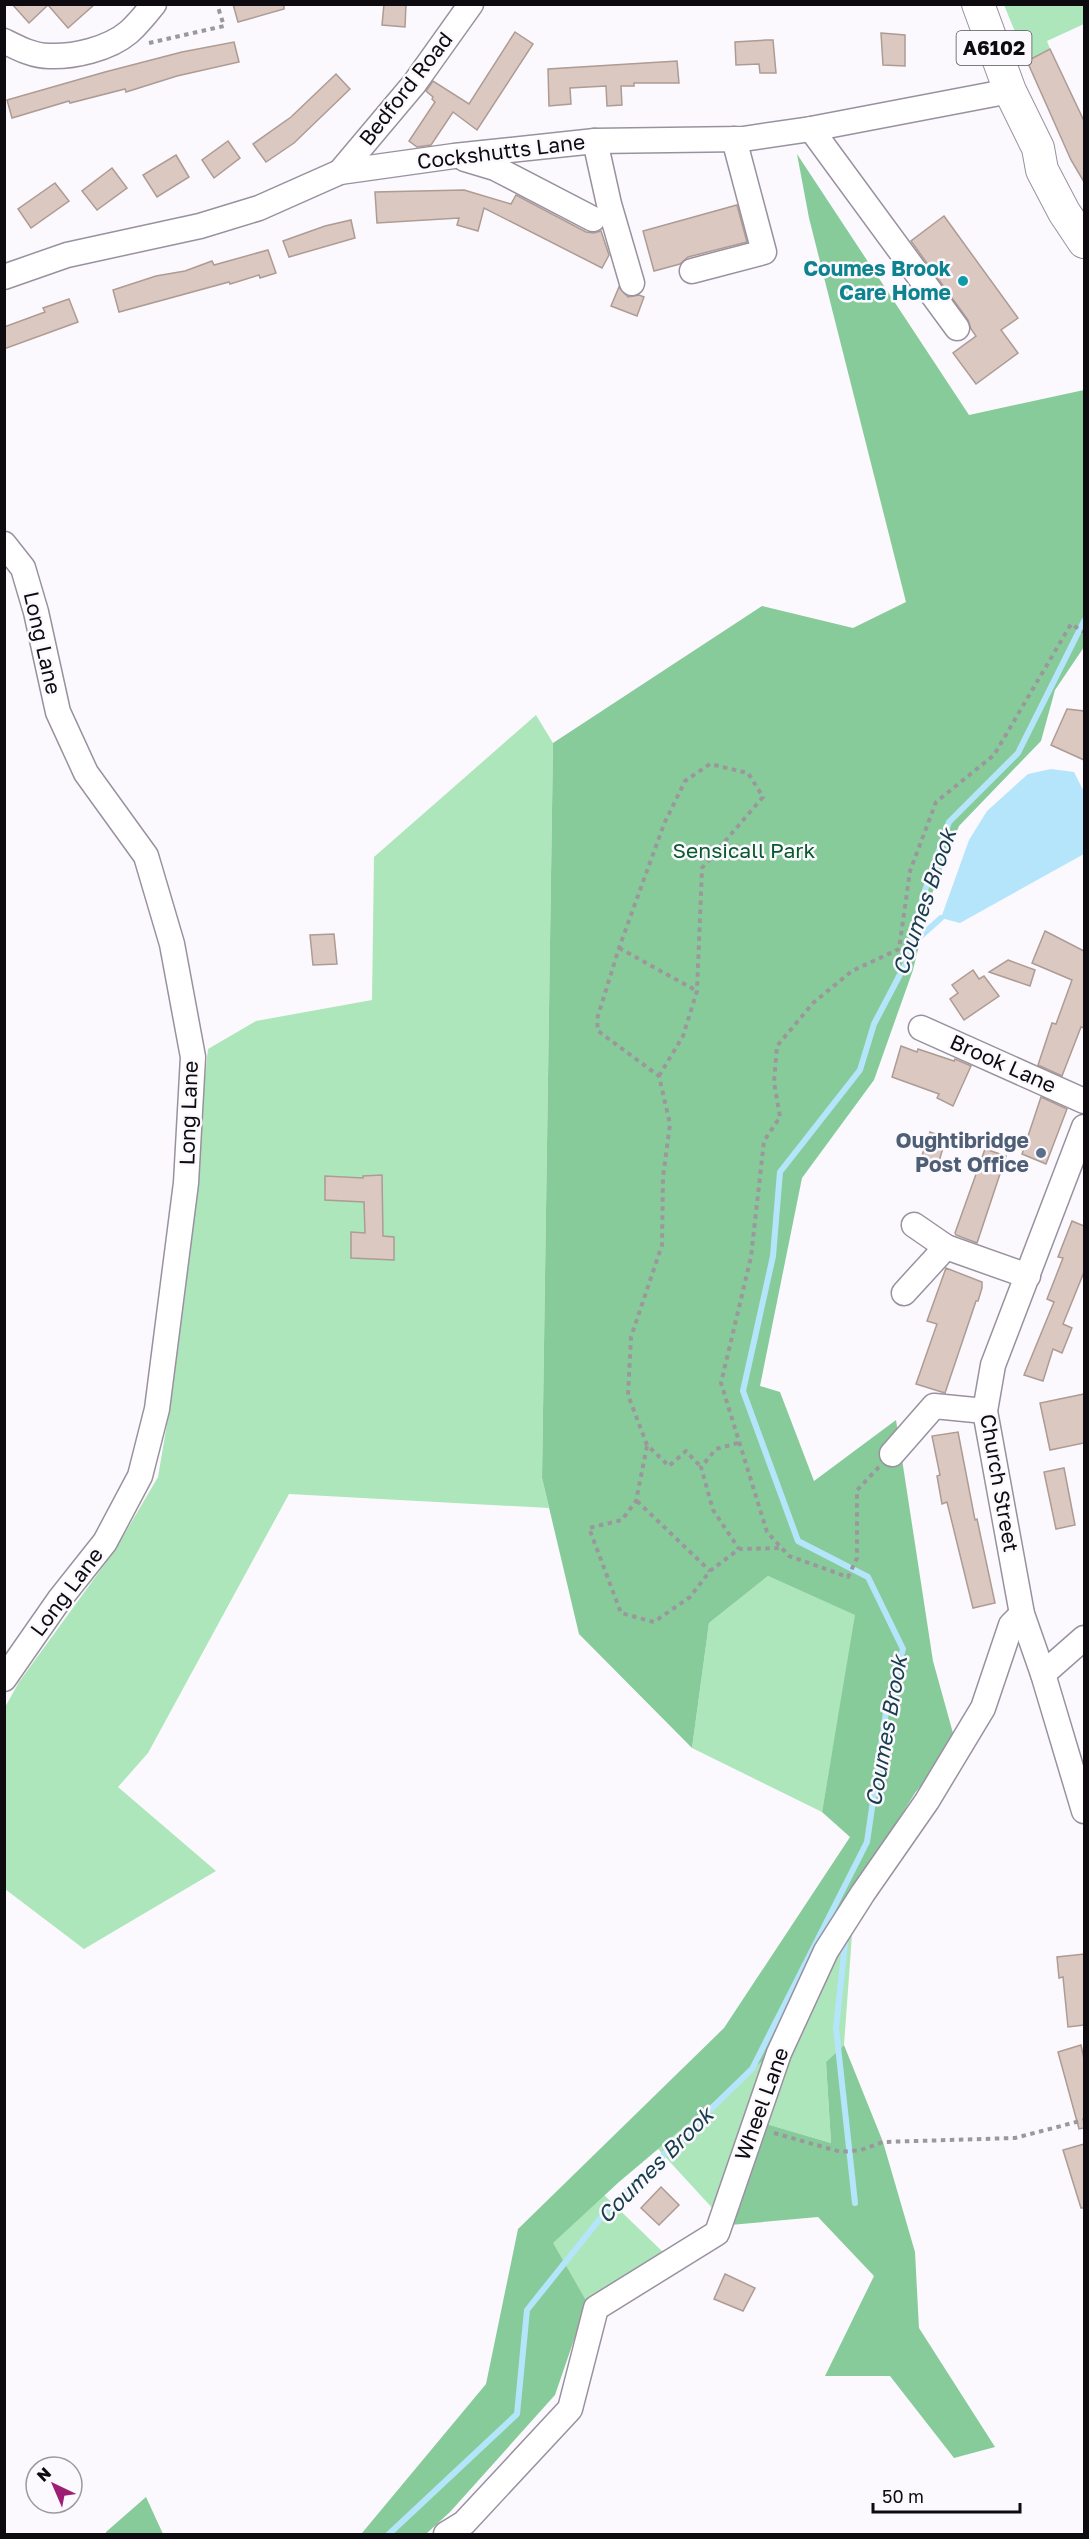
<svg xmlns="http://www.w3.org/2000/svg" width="1089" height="2539" font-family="'Golos Text',sans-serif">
<rect width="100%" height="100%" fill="#fbf9fd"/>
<g fill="#ade6bb">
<path d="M 1004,5 L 1084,5 L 1084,24 L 1047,41 L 1050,49 L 1027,61 Z"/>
<path d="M 536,715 L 553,743 L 542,1478 L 549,1508 L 289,1494 L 148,1753 L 118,1787 L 216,1871 L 84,1949 L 5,1889 L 4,1709 L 19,1682 L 115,1550 L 158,1477 L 171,1400 L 208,1049 L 256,1021 L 372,1000 L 374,857 Z"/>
<path d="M 768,1576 L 856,1615 L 822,1812 L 692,1748 L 709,1623 Z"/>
<path d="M 853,1921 L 844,2045 L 826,2062 L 831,2143 L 763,2123 L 788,2049 Z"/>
<path d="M 772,2053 L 715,2211 L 658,2149 Z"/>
<path d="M 604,2195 L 664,2253 L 587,2302 L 552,2243 Z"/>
</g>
<g fill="#88cb9b">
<path d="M 797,154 L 969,415 L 1084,390 L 1084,647 L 1055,690 L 1041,741 L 959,826 L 931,896 L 913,970 L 874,1080 L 802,1178 L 760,1386 L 780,1392 L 814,1481 L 896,1420 L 933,1661 L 956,1744 L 915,1793 L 819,1947 L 772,2053 L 619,2182 L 553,2243 L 587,2302 L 555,2395 L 450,2512 L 426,2534 L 358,2534 L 362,2533 L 486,2384 L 518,2229 L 724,2028 L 850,1837 L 822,1812 L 855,1615 L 768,1576 L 709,1623 L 692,1748 L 579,1634 L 542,1478 L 553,743 L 762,606 L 853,628 L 906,602 L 809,218 Z"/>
<path d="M 844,2045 L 883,2142 L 915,2252 L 919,2328 L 995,2447 L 954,2458 L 890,2376 L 825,2376 L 874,2276 L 818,2217 L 730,2225 L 763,2123 L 831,2143 L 826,2062 Z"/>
<path d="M 146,2497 L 163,2534 L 106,2534 L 106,2532 Z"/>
</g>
<path fill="#b5e5fb" d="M 1051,769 L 1074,772 L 1084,792 L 1084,854 L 960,923 L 941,918 L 969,840 L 987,811 L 1028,774 Z"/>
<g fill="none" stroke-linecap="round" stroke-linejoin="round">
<g stroke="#b5e5fb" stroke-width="6">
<path d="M 913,943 L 941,918"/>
<path d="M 845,1943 L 836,2028 L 855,2203"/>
<path d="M 389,2534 L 517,2414 L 527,2310 L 607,2210 L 752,2069 L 867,1842 L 887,1705 L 903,1649 L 868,1577 L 798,1541 L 743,1391 L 773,1256 L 780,1172 L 860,1070 L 874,1024 L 906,963 L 923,896 L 949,822 L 1018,753 L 1084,621"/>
</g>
</g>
<g fill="#dbc8c1" stroke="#ad9b94" stroke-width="1.5">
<path d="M 12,4 L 95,4 L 68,28 L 48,5 L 29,23 Z"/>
<path d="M 233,4 L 284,4 L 284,9 L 238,22 Z"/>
<path d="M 384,4 L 406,4 L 405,27 L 382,25 Z"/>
<path d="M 515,32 L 533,44 L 477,130 L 453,112 L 431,145 L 417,147 L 409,141 L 435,102 L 432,99 L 433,97 L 426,91 L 433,81 L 469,104 Z"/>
<path d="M 881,33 L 905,35 L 905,66 L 883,65 Z"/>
<path d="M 766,40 L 773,40 L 776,73 L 760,73 L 759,64 L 736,65 L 735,42 Z"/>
<path d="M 234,42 L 239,62 L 177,76 L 126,92 L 125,89 L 70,103 L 69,101 L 12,118 L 7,100 L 105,72 L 182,52 Z"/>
<path d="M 1050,49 L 1084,121 L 1084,182 L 1071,160 L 1027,61 Z"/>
<path d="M 677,61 L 679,83 L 634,83 L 634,86 L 621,86 L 622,105 L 607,106 L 606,86 L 570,88 L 571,104 L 549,106 L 548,69 Z"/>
<path d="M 336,74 L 350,89 L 294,143 L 266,162 L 253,144 L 291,117 Z"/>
<path d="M 228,141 L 240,158 L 214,178 L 202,160 Z"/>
<path d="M 176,155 L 189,177 L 157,197 L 143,175 Z"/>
<path d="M 112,168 L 127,188 L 97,210 L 82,191 Z"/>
<path d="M 55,183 L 69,201 L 31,228 L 18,209 Z"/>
<path d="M 464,190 L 511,204 L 516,195 L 586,232 L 594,233 L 601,231 L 609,255 L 602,268 L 484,208 L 478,231 L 457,225 L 459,218 L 377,223 L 375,192 Z"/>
<path d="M 737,205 L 747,242 L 688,257 L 680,264 L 654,271 L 643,231 Z"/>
<path d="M 944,216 L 1018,318 L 1001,330 L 1018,353 L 976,384 L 953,353 L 976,336 L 971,329 L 968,320 L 911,241 Z"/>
<path d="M 351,220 L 355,238 L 289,257 L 283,241 L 325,226 Z"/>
<path d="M 268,250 L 276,273 L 260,278 L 259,275 L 230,284 L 229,282 L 119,312 L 113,290 L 156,276 L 185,271 L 212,261 L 214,265 Z"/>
<path d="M 619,287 L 628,297 L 639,295 L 644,297 L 637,316 L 611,306 Z"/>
<path d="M 69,299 L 78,322 L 4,349 L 4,327 L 45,312 L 43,308 Z"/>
<path d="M 1067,709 L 1084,711 L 1084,760 L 1051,745 Z"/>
<path d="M 1045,931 L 1084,951 L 1084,1028 L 1081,1027 L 1062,1076 L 1038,1065 L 1052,1023 L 1056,1024 L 1072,980 L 1032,963 Z"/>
<path d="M 334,934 L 337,964 L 313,965 L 310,935 Z"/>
<path d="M 1008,960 L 1035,970 L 1030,986 L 989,972 Z"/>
<path d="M 973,970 L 979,979 L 984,976 L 999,996 L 964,1020 L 950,999 L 958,993 L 952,985 Z"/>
<path d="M 901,1046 L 917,1052 L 918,1049 L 954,1061 L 955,1059 L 971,1066 L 953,1106 L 937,1098 L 939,1094 L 892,1077 Z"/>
<path d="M 1041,1097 L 1067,1109 L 1046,1164 L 1022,1154 Z"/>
<path d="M 930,1132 L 946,1138 L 937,1168 L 920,1161 Z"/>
<path d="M 985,1149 L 1006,1156 L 977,1243 L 956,1235 L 955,1233 Z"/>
<path d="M 382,1175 L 383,1236 L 394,1237 L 394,1260 L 351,1258 L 351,1232 L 365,1233 L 364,1202 L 325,1200 L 325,1176 L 363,1178 L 363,1176 Z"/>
<path d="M 1072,1221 L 1084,1226 L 1084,1272 L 1063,1324 L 1072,1328 L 1062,1353 L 1053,1349 L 1043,1381 L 1024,1375 L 1054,1302 L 1047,1299 L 1063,1258 L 1058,1257 Z"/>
<path d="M 946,1268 L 982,1282 L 982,1288 L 978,1301 L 976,1301 L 945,1393 L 916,1384 L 937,1324 L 927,1321 Z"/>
<path d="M 1084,1394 L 1084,1443 L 1050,1450 L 1040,1403 Z"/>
<path d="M 958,1432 L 975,1520 L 977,1519 L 995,1603 L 973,1608 L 947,1502 L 942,1504 L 937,1476 L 940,1475 L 932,1436 Z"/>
<path d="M 1064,1468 L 1075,1525 L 1056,1529 L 1044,1472 Z"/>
<path d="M 1084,1954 L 1084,2025 L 1068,2027 L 1063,1977 L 1059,1978 L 1057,1957 Z"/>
<path d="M 1081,2045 L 1084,2059 L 1084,2128 L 1079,2129 L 1058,2052 Z"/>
<path d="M 1084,2144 L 1084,2208 L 1081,2208 L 1063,2150 Z"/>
<path d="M 661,2187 L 679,2205 L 659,2225 L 641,2208 Z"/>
<path d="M 725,2274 L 755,2288 L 743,2311 L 714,2299 Z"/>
</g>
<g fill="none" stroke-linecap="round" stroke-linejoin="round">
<g stroke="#9991a0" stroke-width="27">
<g id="minor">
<path d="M 4,41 C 18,48 33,56 49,56 C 74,57 109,49 129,32 C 138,24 146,14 154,4"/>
<path d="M 811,129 L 957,328"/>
<path d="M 595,141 L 609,204 L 632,283"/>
<path d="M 465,159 L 495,168 L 593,219"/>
<path d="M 340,172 L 414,84 L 471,4"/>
<path d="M 692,271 L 764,252 L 734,139"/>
<path d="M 4,277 L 67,255 L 200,226 L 259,208 L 340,172 L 454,156 L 595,141 L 743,139 L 811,129 L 1010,91"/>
<path d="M 4,544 L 23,568 L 36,612 L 58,712 L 86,773 L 146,856 L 172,944 L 193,1057 L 186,1183 L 157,1409 L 140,1476 L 105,1542 L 59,1600 L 4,1679"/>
<path d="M 921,1028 L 1084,1101"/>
<path d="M 1084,1127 L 993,1365 L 985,1411 L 1022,1614 L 1043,1674 L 1084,1811"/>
<path d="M 914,1225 L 946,1247"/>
<path d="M 904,1293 L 946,1247 L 1028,1276"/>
<path d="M 892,1454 L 934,1406 L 985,1411"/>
<path d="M 1043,1674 L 1084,1638"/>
<path d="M 446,2534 L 464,2523 L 570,2409 L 596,2308 L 717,2233 L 779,2053 L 826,1951 L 863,1893 L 927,1801 L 983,1708 L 1011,1625 L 1022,1614"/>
</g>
</g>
<g stroke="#9991a0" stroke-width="34">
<path id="major" d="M 978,4 L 1010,91 L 1038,148 L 1042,170 L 1064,212 L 1084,242"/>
</g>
<g stroke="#9a989c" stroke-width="4" stroke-dasharray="4.5 4.5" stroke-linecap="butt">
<path d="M 149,43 L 224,26 L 217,4"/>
<path d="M 619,948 L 697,991"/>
<path d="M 659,1076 L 683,1036 L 697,991 L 702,868 L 763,797 L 748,773 L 710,764 L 685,781 L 664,824 L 619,948 L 597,1019 L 598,1031 L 659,1076 L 670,1124 L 663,1177 L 662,1245 L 631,1337 L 628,1395 L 647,1445 L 669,1466 L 686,1451 L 701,1467"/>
<path d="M 738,1443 L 716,1449 L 701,1467 L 713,1510 L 739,1549"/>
<path d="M 647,1446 L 636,1501 L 622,1520 L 589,1528 L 621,1613 L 654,1622 L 690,1597 L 710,1571 L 739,1549 L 782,1548"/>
<path d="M 879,1467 L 857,1490 L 857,1558 L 848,1577 L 789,1556 L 767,1532 L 721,1383 L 751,1257 L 764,1141 L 780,1117 L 774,1082 L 777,1046 L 813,1003 L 852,971 L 899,949 L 910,871 L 936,802 L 994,755 L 1071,624 L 1084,632"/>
<path d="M 637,1501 L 710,1571"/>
<path d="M 774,2133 L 841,2152 L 861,2150 L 883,2142 L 1015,2138 L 1084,2120"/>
</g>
<use href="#minor" stroke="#fff" stroke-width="24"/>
<use href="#major" stroke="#fff" stroke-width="32"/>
</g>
<circle fill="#0f9aa8" stroke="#fbf9fd" stroke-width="2" cx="963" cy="281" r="6"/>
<circle fill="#5c6f8a" stroke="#fbf9fd" stroke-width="2" cx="1041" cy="1153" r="6"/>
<g text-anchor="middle" stroke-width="5" stroke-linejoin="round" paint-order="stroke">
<rect fill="#fbf9fd" stroke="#555257" stroke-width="1.5" x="956.5" y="31" width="75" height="34" rx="4.5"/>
<g font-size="20" font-weight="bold" fill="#0e0b10">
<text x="994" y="55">A6102</text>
</g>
<g font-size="21" fill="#0e0b10" stroke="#fbf9fd">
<text transform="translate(406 89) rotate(-52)" y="7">Bedford Road</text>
<text transform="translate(501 152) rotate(-7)" y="7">Cockshutts Lane</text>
<text transform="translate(42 643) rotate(77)" y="7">Long Lane</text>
<text transform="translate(1003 1064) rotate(24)" y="7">Brook Lane</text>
<text transform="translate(189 1113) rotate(-88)" y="7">Long Lane</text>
<text transform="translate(999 1483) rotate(80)" y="7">Church Street</text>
<text transform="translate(67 1592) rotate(-53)" y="7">Long Lane</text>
<text transform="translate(762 2104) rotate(-70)" y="7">Wheel Lane</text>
</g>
<g font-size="21" font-weight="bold" fill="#0d838f" stroke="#fbf9fd" text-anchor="end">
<text x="951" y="276">Coumes Brook<tspan x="951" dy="24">Care Home</tspan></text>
</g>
<g font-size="21" fill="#09592d" stroke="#fbf9fd">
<text x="744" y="858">Sensicall Park</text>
</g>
<g font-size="21" font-weight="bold" fill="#4e5e75" stroke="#fbf9fd" text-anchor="end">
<text x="1029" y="1148">Oughtibridge<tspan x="1029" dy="24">Post Office</tspan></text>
</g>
<g font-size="22" font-style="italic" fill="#163d4c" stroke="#fbf9fd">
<text transform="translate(924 902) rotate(-71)" y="8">Coumes Brook</text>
<text transform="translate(886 1731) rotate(-80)" y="8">Coumes Brook</text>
<text transform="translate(655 2165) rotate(-45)" y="8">Coumes Brook</text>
</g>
</g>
<rect width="1089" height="2539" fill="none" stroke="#0e0b10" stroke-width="12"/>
<g transform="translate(54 2485) rotate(316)"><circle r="28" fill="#fbf9fd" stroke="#9c9a9e" stroke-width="1.5"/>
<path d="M0-4.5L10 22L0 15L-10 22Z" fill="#9d1f74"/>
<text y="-9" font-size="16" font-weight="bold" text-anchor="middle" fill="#0e0b10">N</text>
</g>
<path d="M873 2503v9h147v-9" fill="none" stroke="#0e0b10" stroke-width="3"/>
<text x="882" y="2503" font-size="18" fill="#0e0b10" stroke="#fbf9fd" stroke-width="4.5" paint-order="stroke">50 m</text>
</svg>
